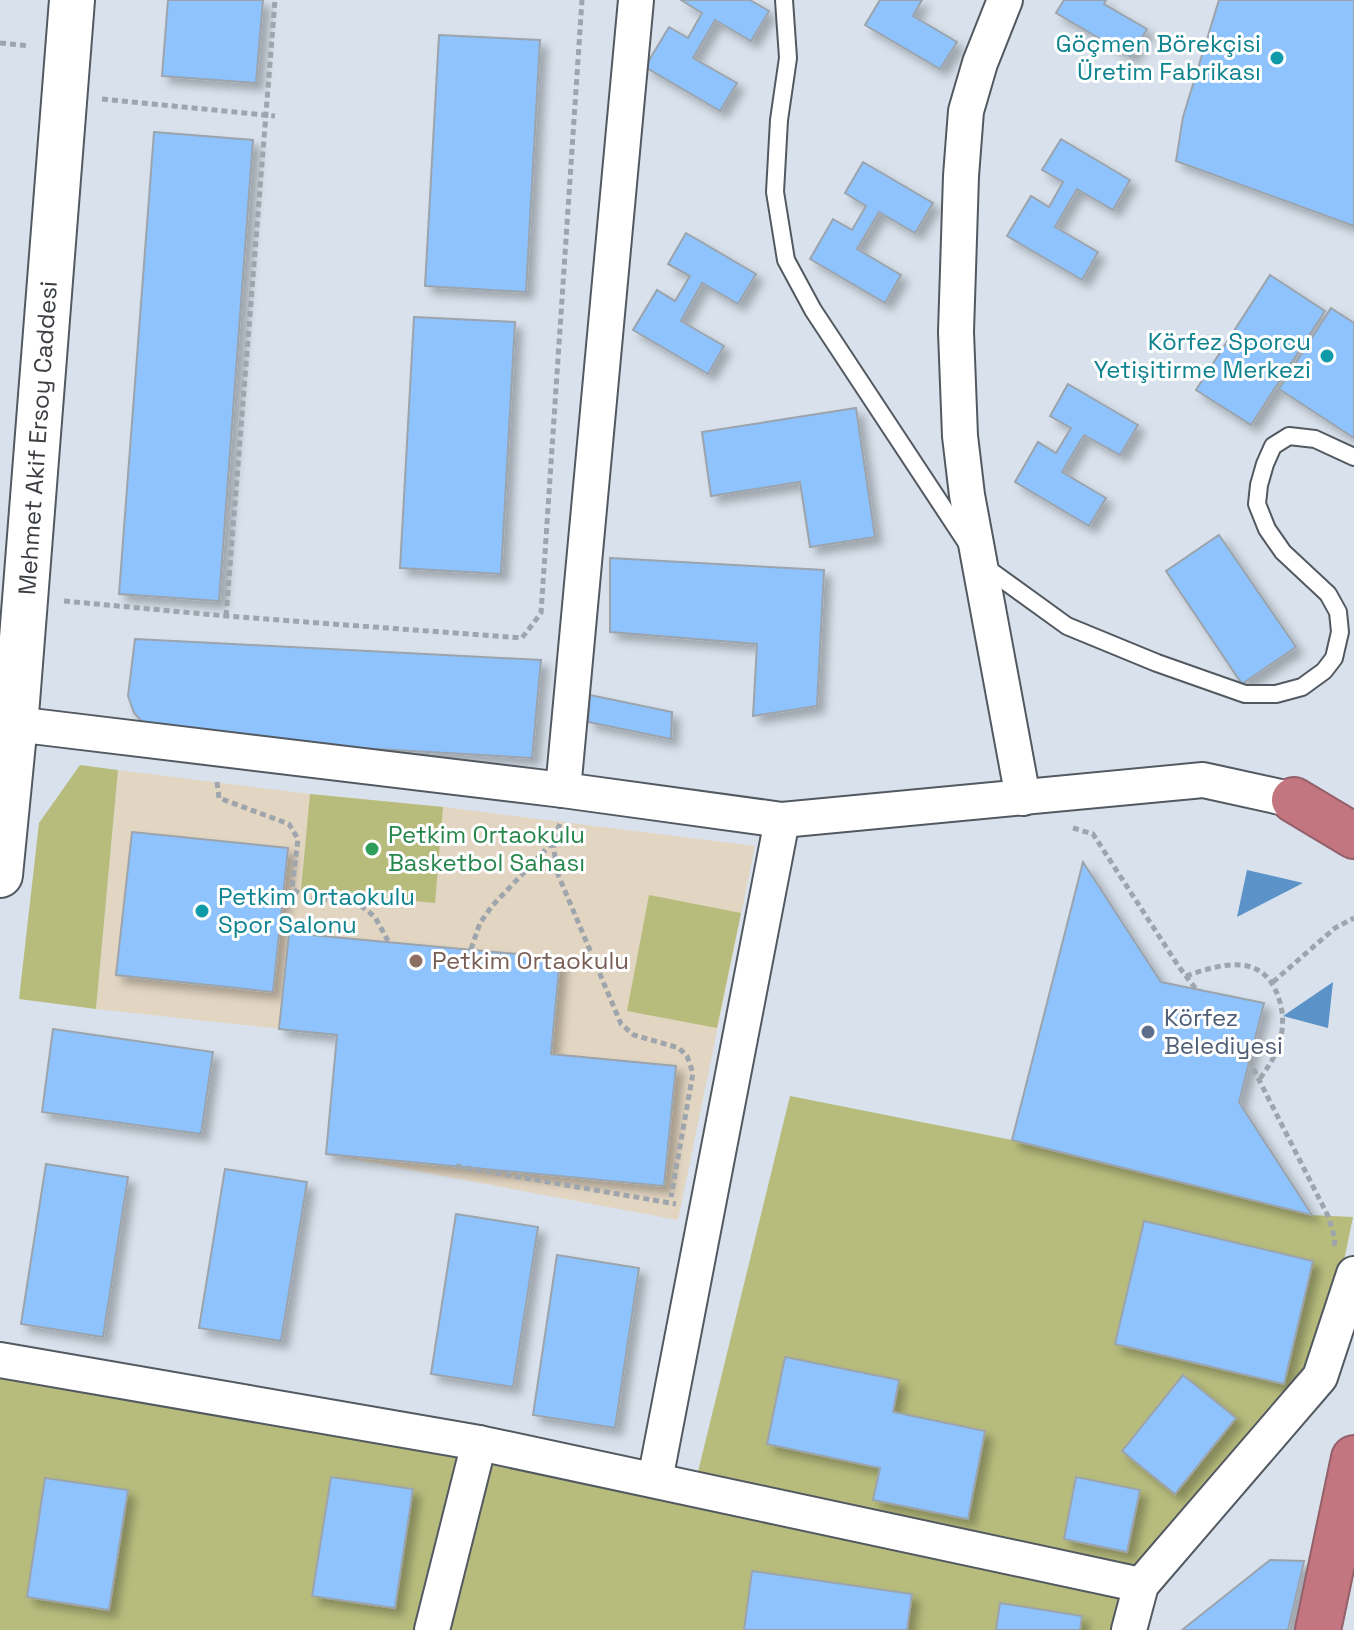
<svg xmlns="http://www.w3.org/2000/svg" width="1354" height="1630" font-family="'Space Grotesk',sans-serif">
<defs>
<filter id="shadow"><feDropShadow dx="7" dy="7" stdDeviation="4" flood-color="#0004"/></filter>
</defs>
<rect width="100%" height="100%" fill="#d9e2ec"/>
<path fill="#e2d5c1" d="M 118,770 L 310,794 L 443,807 L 755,846 L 678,1220 L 326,1154 L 337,1035 L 96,1009 Z"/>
<g fill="#b7bc7d">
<path d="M 80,765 L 118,770 L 96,1009 L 19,999 L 39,823 Z"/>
<path d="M 310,794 L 443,807 L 435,903 L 301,890 Z"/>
<path d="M 649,895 L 741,913 L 717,1028 L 627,1011 Z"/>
<path d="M 790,1096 L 1012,1140 L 1312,1215 L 1353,1217 L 1320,1377 L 1186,1531 L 1129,1630 L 0,1630 L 0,1360 L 694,1488 Z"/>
</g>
<g fill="#5b93c9">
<path d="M 1247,870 L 1303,883 L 1237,917 Z"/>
<path d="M 1333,982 L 1328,1028 L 1283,1016 Z"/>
</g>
<g fill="#8ec3fe" stroke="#9ba4ad" stroke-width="2" filter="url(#shadow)">
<path d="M 168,0 L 263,0 L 256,83 L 162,76 Z"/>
<path d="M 681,0 L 750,0 L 769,11 L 751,41 L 715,20 L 693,58 L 737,83 L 720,111 L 645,67 L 669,27 L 688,38 L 702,13 Z"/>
<path d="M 880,0 L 922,0 L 913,16 L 957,42 L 940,69 L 865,25 Z"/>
<path d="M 1064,0 L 1106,0 L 1104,4 L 1147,29 L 1131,57 L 1056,13 Z"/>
<path d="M 1219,0 L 1354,0 L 1354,226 L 1176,161 L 1183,117 Z"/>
<path d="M 439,35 L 540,40 L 526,292 L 425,286 Z"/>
<path d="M 154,132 L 253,140 L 219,601 L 119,594 Z"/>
<path d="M 1061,139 L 1130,180 L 1113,210 L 1077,189 L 1055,227 L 1098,252 L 1082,280 L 1007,236 L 1031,196 L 1049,207 L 1063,182 L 1042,170 Z"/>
<path d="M 863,162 L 933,203 L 915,233 L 879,212 L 857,249 L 901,275 L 885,303 L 810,259 L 833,219 L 852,230 L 866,206 L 845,193 Z"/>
<path d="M 686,233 L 756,274 L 738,304 L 702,283 L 681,321 L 724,346 L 708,374 L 633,330 L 657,290 L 675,301 L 690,276 L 668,264 Z"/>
<path d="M 1270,275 L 1325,311 L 1251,425 L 1196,390 Z"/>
<path d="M 1331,308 L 1354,323 L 1354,438 L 1279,389 Z"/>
<path d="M 414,317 L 515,322 L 501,574 L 400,568 Z"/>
<path d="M 1068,384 L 1138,425 L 1120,455 L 1084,435 L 1062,472 L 1106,498 L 1089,526 L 1015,482 L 1038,442 L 1056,453 L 1071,428 L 1050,416 Z"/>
<path d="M 856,408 L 875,537 L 810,547 L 800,482 L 711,496 L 702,432 Z"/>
<path d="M 1219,535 L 1296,647 L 1242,684 L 1166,571 Z"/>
<path d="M 610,558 L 824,570 L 817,706 L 753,716 L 757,644 L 610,632 Z"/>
<path d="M 135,639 L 541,660 L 532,758 L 167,737 L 149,729 L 134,713 L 128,696 Z"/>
<path d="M 590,695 L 672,712 L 671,739 L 588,722 Z"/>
<path d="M 132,832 L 288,848 L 273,992 L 116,975 Z"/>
<path d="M 1083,862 L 1161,982 L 1264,1003 L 1239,1102 L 1312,1215 L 1012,1140 Z"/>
<path d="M 289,933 L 560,958 L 551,1054 L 676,1066 L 664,1186 L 326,1154 L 337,1035 L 279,1029 Z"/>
<path d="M 53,1029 L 213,1052 L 201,1134 L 42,1112 Z"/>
<path d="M 46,1164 L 128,1177 L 103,1337 L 21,1324 Z"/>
<path d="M 225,1169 L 307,1182 L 281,1341 L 199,1328 Z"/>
<path d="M 456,1214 L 538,1227 L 513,1387 L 431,1374 Z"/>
<path d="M 1144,1221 L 1313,1261 L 1284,1384 L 1115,1344 Z"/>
<path d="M 557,1255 L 639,1268 L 615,1428 L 533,1415 Z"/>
<path d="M 785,1357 L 899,1380 L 893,1412 L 985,1431 L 968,1519 L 873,1500 L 880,1468 L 767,1444 Z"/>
<path d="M 1183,1375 L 1236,1418 L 1175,1494 L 1122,1451 Z"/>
<path d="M 331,1477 L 413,1489 L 395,1608 L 312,1596 Z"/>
<path d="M 1076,1477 L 1140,1490 L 1127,1552 L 1064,1539 Z"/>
<path d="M 45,1478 L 128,1490 L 109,1610 L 27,1597 Z"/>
<path d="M 1270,1560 L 1304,1561 L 1288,1630 L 1182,1630 Z"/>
<path d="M 752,1571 L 912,1594 L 907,1630 L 744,1630 Z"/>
<path d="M 1000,1603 L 1082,1616 L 1080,1630 L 996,1630 Z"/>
</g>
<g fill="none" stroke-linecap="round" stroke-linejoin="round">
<g stroke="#525961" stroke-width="20">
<g id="lane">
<path d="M 784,0 L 788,58 L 779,120 L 775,192 L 786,260 L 813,310 L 968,545"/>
<path d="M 984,566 L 1067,626 L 1157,663 L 1245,694 L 1276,694 L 1302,687 L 1324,671 L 1334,658 L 1340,632 L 1338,612 L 1328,594 L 1283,552 L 1267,529 L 1257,504 L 1259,485 L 1265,464 L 1273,446 L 1289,436 L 1315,439 L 1354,457"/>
</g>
</g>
<g stroke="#525961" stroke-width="38">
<g id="street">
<path d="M 1005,0 L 980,63 L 966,111 L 961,176 L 956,332 L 960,436 L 967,495 L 1023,798"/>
<path d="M 15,724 L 563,790 L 782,820 L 1203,780 L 1294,800"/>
<path d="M 563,790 L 636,0"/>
<path d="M 0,1360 L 479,1443 L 1141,1585"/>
<path d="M 655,1480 L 782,820"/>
<path d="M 432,1630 L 479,1443"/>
<path d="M 1129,1630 L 1141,1585 L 1320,1377 L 1354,1274"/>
</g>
</g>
<g stroke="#525961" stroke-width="48">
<path id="secondary" d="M 0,875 L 17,702 L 72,0"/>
</g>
<g stroke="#93616a" stroke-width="48">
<g id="highway">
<path d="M 1294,800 L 1354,836"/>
<path d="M 1318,1630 L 1354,1458"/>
</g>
</g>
<g stroke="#9ea5ac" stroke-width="5" stroke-dasharray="6 4" stroke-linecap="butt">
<path d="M 0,43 L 30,46"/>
<path d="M 102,99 L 275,116"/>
<path d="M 64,601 L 226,616 L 522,638 L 541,613 L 582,0"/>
<path d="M 226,616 L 275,0"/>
<path d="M 217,782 L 219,798 L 289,824 L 298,839 L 292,888 L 302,896 L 360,905 L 375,917 L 388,941"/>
<path d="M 1073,828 L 1093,834 L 1179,967 L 1196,989"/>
<path d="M 553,842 L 557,872 L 621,1024 L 634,1035 L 679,1048 L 687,1056 L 693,1073 L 671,1197"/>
<path d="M 471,949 L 480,923 L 492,906 L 553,842 L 560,823"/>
<path d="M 1186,976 C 1223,963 1264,952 1279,999 C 1285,1016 1283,1037 1276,1053 C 1271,1063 1265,1071 1259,1080"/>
<path d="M 1273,982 L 1335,928 L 1354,918"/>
<path d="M 1249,1060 L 1328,1216 L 1335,1238 L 1334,1247"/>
<path d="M 456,1166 L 676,1204"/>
</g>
<use href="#lane" stroke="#fff" stroke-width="16"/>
<use href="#street" stroke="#fff" stroke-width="34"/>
<use href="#secondary" stroke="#fff" stroke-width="44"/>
<use href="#highway" stroke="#c37580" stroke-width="44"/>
</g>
<g fill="#0f9aa8" stroke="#fff" stroke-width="3">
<circle cx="1277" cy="58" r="8"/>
<circle cx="1327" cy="356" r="8"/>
<circle cx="202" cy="911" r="8"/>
</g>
<circle fill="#2e9e5b" stroke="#fff" stroke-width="3" cx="372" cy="849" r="8"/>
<circle fill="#8d6e63" stroke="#fff" stroke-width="3" cx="416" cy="961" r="8"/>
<circle fill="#5c6f8a" stroke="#fff" stroke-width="3" cx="1148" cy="1032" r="8"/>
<g text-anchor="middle" stroke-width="6" stroke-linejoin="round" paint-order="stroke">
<g font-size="24" fill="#0d838f" stroke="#fff" text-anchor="end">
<text x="1261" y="52">Göçmen Börekçisi<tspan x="1261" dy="28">Üretim Fabrikası</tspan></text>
<text x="1311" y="350">Körfez Sporcu<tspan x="1311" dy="28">Yetişitirme Merkezi</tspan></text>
<text x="218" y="905" text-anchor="start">Petkim Ortaokulu<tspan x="218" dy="28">Spor Salonu</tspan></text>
</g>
<g font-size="24" fill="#3a3d41" stroke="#fff">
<text transform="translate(38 438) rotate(-86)" y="8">Mehmet Akif Ersoy Caddesi</text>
</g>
<g font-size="24" fill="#27864d" stroke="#fff" text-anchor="start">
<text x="388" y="843">Petkim Ortaokulu<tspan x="388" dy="28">Basketbol Sahası</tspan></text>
</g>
<g font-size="24" fill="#785e54" stroke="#fff" text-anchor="start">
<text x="432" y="969">Petkim Ortaokulu</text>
</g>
<g font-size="24" fill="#4e5e75" stroke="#fff" text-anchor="start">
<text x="1164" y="1026">Körfez<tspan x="1164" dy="28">Belediyesi</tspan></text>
</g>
</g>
</svg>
